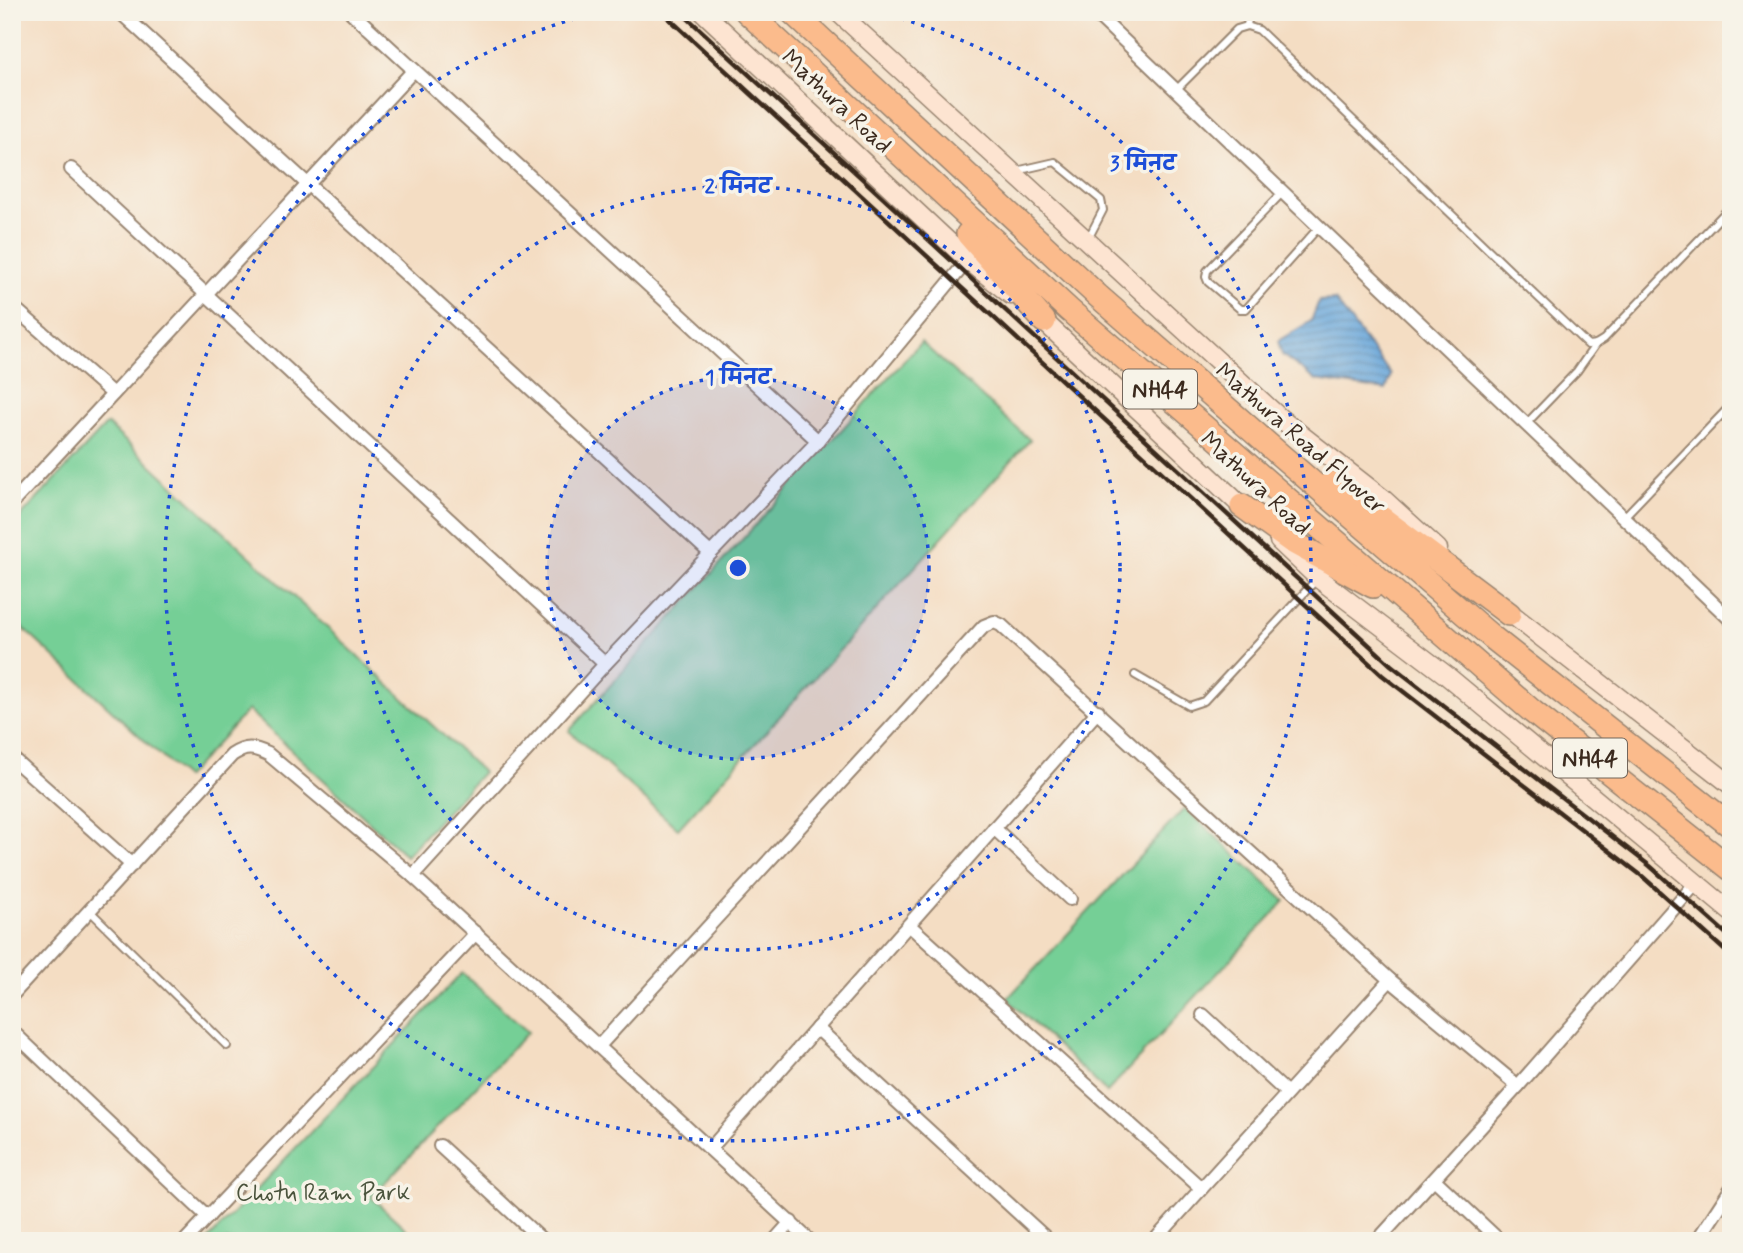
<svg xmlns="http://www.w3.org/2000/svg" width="1743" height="1253" font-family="Mynerve,'Playpen Sans Deva',sans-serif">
<defs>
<pattern id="water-rules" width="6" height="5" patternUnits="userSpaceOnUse" patternTransform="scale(1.75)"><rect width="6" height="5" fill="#68a6da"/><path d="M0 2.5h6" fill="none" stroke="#5787b0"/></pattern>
</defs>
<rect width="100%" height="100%" fill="#f7f3e8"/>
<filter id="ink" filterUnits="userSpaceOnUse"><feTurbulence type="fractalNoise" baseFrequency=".0143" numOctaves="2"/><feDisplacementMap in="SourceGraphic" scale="14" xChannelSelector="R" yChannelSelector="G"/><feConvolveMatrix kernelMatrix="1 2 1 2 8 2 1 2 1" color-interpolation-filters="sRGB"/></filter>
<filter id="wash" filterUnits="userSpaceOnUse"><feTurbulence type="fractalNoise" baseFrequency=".00686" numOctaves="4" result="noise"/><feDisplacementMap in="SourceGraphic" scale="28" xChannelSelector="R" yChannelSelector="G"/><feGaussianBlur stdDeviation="1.57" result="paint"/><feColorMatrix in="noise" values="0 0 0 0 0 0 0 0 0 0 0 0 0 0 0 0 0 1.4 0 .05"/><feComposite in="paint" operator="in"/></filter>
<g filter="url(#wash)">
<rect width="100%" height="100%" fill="#f4ddc3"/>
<g fill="#75cf96" stroke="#587c5a" stroke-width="2">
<path d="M 921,342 L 1030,440 L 678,829 L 569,731 Z"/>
<path d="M 107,424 L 483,772 L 406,856 L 248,710 L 185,778 L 12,618 L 12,526 Z"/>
<path d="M 1185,808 L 1285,901 L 1107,1092 L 1007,999 Z"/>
<path d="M 462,973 L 528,1032 L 371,1197 L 419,1241 L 207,1241 Z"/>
</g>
<path fill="url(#water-rules)" stroke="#52687c" stroke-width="2" d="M 1335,300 L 1391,375 L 1386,390 L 1316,380 L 1282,355 L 1278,341 L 1311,321 L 1319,301 Z"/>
</g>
<g filter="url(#ink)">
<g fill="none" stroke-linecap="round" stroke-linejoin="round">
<g stroke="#988470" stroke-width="10">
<g id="lane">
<path d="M 1247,26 L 1249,12"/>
<path d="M 1176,90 L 1237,29 L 1247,26 L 1259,30 L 1588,345 L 1596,344 L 1604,339 L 1731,206"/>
<path d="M 1016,171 L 1055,162 L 1101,200 L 1103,210 L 1088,239"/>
<path d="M 1283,192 L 1207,271 L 1206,277 L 1208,282 L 1240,309 L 1246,309 L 1319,227"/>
<path d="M 1526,424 L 1577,371 L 1596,344"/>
<path d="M 1623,518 L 1731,405"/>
<path d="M 1135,675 L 1189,706 L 1204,701 L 1317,579"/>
<path d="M 90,911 L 227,1046"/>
</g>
</g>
<g stroke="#988470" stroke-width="16">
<g id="street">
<path d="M 120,12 L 710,553"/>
<path d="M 351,12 L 818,441"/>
<path d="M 1094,12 L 1731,620"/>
<path d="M 71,169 L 605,664"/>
<path d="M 12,306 L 113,394"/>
<path d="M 12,503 L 414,70"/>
<path d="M 12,758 L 132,865"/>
<path d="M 994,828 L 1070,899"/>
<path d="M 413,876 L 605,664 L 818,441 L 968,260"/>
<path d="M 909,925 L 1201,1188"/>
<path d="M 12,995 L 232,755 C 246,746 253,747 268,754 L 413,876 L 810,1241"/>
<path d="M 1203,1015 L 1287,1093"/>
<path d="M 817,1028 L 1049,1241"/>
<path d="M 12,1031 L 208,1217"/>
<path d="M 599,1046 L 984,626 L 994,622 L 1001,625 L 1390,980 L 1518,1086"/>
<path d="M 440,1146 L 543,1241"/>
<path d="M 710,1149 L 1098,711"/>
<path d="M 1434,1179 L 1500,1241"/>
<path d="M 185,1241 L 476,933"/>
<path d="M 774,1241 L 791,1222"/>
<path d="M 1154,1241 L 1390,980"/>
<path d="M 1377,1241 L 1518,1086 L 1696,883"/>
<path d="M 1697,1241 L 1731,1189"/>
</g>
</g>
<g stroke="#988470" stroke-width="21">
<g id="secondary">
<path d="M 703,12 L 968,260 L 1011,295"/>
<path d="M 838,12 L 1281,419 L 1382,498 L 1438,549"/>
<path d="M 1036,314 L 1251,515"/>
<path d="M 1279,541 L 1318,578 L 1446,675 L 1731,912"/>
<path d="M 1500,605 L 1731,785"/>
</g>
</g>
<g stroke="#988470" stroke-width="26">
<g id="highway">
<path d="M 747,12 L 1069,310 L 1533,712 L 1731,869"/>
<path d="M 792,12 L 1098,296 L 1279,454 L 1493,638 L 1731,826"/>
<path d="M 968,234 L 1044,321"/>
<path d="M 1331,483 L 1343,489 L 1509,614"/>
<path d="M 1242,506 L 1291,541 L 1373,586"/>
</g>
</g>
<use href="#lane" stroke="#fff" stroke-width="6"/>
<use href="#street" stroke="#fff" stroke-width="12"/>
<use href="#secondary" stroke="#fde4d1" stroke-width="18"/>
<use href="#highway" stroke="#fbbb8c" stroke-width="23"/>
<g stroke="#3b2a1e" stroke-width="4.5">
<path d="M 662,12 L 1382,675 L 1642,876 L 1731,956"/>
<path d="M 681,12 L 1391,665 L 1650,866 L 1731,938"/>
</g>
</g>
</g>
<circle cx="738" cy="568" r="191" fill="#1d4ed8" fill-opacity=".12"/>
<g fill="none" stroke="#1d4ed8" stroke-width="3.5" stroke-dasharray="3.5 7">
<circle cx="738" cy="568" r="191"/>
<circle cx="738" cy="568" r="382"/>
<path d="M881 13A573 573 0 1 1 595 13"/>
</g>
<g text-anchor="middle" stroke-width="7" stroke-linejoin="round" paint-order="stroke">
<g fill="#f7f3e8" stroke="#73665b" stroke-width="2">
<rect x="1123" y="369.5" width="74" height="39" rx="5"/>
<rect x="1553" y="738.5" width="74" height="39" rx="5"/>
</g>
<g font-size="23" font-weight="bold" fill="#3b2a1e">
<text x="1160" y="397">NH44</text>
<text x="1590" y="766">NH44</text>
</g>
<g font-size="24" fill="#3b2a1e" stroke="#f7f3e8">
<text transform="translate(837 101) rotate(43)" y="8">Mathura Road</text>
<text transform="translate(1301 438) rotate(41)" y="8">Mathura Road Flyover</text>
<text transform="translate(1256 483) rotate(43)" y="8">Mathura Road</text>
</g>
<g font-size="24" fill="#4a533c" stroke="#f7f3e8">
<text x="323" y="1200">Chotu Ram Park</text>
</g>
</g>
<circle cx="738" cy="568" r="10" fill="#1d4ed8" stroke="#f7f3e8" stroke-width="3.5"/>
<g font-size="21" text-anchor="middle" font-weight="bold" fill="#1d4ed8" stroke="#f7f3e8" stroke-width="7" stroke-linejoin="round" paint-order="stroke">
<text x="1143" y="170">3 मिनट</text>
<text x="738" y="193">2 मिनट</text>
<text x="738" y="384">1 मिनट</text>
</g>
<rect width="1743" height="1253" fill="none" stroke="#f7f3e8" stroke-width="42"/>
</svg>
